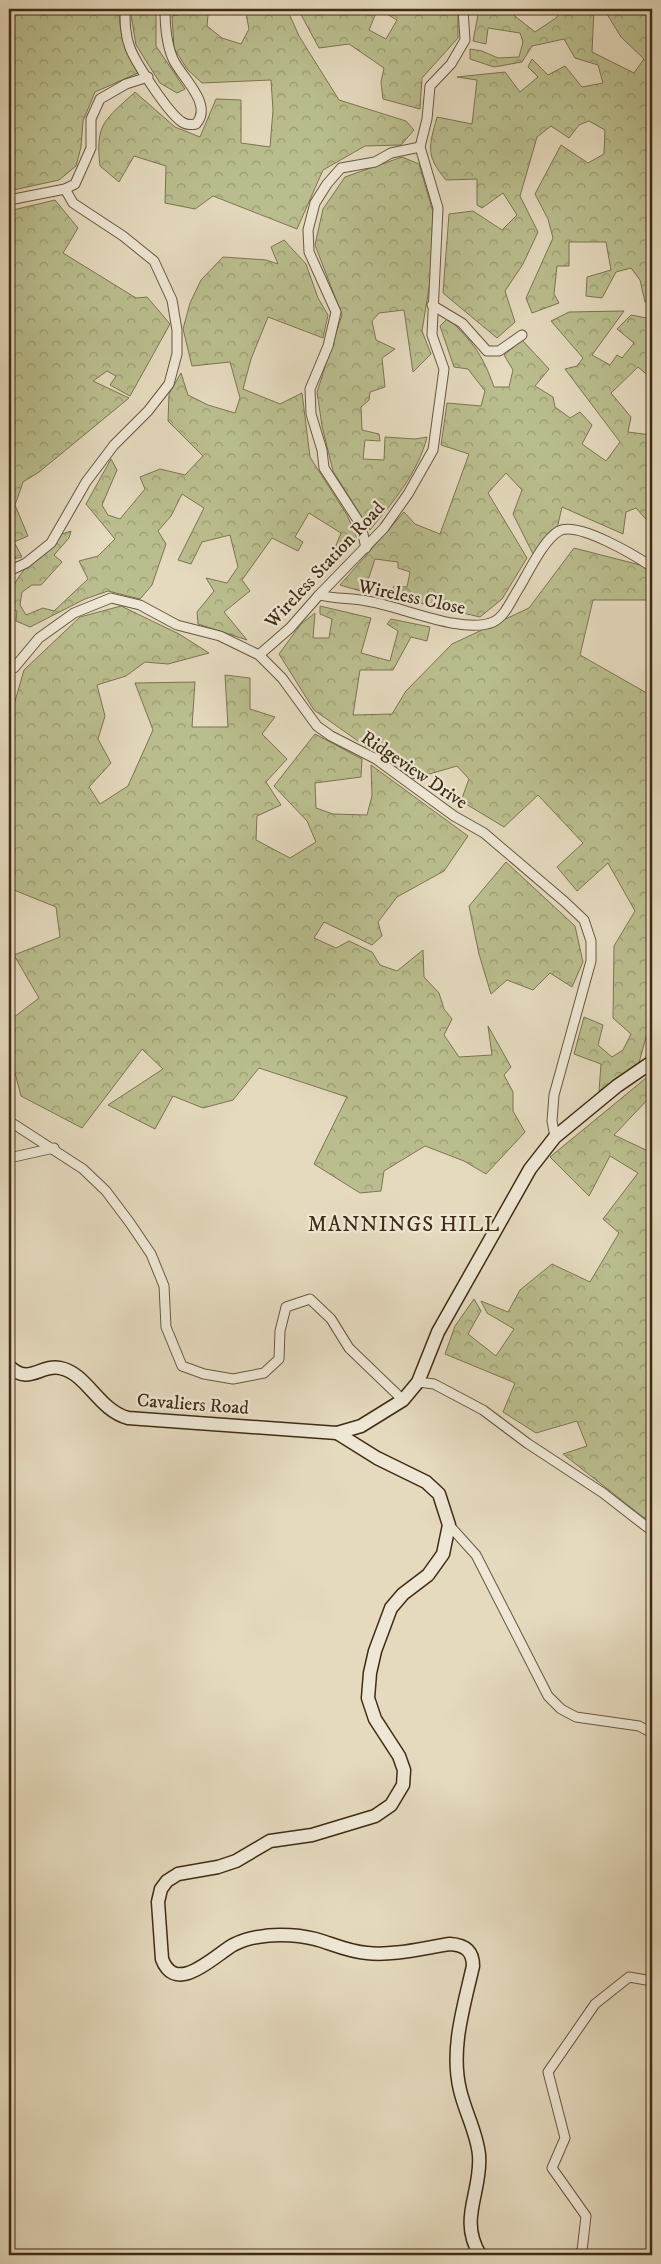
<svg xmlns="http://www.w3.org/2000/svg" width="661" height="2264" font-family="'IM FELL DW Pica',serif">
<defs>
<pattern id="forest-crowns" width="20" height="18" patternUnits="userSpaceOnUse" patternTransform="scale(1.25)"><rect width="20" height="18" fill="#babe8e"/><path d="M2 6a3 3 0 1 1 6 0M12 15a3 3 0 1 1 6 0" fill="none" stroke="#999b73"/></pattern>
</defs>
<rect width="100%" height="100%" fill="#e5dabe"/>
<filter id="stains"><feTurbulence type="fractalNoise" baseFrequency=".004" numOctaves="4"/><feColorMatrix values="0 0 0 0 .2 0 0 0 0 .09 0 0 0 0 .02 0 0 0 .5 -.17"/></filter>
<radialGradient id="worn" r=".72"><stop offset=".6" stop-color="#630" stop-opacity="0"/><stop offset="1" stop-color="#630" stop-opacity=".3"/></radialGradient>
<g fill="url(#forest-crowns)" stroke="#7d7451">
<path d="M 9,9 L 119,9 C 119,36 126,50 140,72 L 95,92 L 83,121 L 81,147 L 76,166 L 59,180 L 9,191 Z"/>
<path d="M 130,9 L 156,9 L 156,46 L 185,89 L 177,93 L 160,83 L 136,45 Z"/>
<path d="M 245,9 L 287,9 L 299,36 L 339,100 L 406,121 L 414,130 L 401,145 L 365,146 L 323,170 L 297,229 L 213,196 L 195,209 L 165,203 L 166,166 L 134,156 L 119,182 L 100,166 C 95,123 105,120 135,92 L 175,127 L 200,137 L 216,99 L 241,100 L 241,143 L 270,147 L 273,110 L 271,80 L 202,83 L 187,69 L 174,48 L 172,16 L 200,11 L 208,15 L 207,26 L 222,38 L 241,44 L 249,29 Z"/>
<path d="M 298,9 L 369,9 L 376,13 L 369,30 L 386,39 L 397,20 L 378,9 L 458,9 L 458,38 L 422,78 L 420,109 L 383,99 L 381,82 L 384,68 L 349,44 L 319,48 Z"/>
<path d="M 479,9 L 506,9 L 535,32 L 556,18 L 562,9 L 594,9 L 592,52 L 634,73 L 644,59 L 621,37 L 604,9 L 641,9 L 652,14 L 652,303 L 645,302 L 640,280 L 631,268 L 616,272 L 602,298 L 586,296 L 587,277 L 611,270 L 606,242 L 569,242 L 569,266 L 557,266 L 554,294 L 559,303 L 532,313 L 526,298 L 553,238 L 548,219 L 535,194 L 561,145 L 588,163 L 604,154 L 605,130 L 589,121 L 579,125 L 569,138 L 551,126 L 537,137 L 520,196 L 538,232 L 523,264 L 505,291 L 515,322 L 497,338 L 443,293 L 449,214 L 473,211 L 502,230 L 517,215 L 503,193 L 482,208 L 477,205 L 477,179 L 446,180 C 425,155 429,147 437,117 L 472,124 L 477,80 L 457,77 L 505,72 L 520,92 L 538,77 L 528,67 L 532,59 L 548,75 L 565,66 L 582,87 L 603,83 L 598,65 L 575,58 L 564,39 L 532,46 L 522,62 L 494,67 L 470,59 L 470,49 L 482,51 L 498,58 L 519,57 L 523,42 L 520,33 L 488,28 L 486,44 L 473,41 Z"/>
<path d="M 402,157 L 419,164 L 433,212 L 432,269 L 422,331 L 431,354 L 413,372 L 404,310 L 379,313 L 372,321 L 376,340 L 395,349 L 382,358 L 385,387 L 370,392 L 369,400 L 361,407 L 362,430 L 379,434 L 380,441 L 365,440 L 363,459 L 384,460 L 385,437 L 415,439 L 427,437 C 418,473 393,502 370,530 L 333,471 L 322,426 L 317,392 L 342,315 L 315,245 L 323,209 L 345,177 Z"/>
<path d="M 55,200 L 78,228 L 63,253 L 136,298 L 147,297 L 170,324 L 130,396 L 110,385 L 116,376 L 107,371 L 93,381 L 129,398 L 39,472 L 23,482 L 15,505 L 28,536 L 14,542 L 22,557 L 9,560 L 9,211 Z"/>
<path d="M 284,240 L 306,264 L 318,298 L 328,315 L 323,338 L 268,317 L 251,359 L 243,389 L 280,404 L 302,393 L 310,457 L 347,515 L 357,538 L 340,557 L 333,553 L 341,533 L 309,513 L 295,537 L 303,542 L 298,551 L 272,538 L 242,580 L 250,591 L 224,612 L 247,640 L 198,624 L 197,612 L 214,591 L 206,578 L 227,583 L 238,567 L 230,535 L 202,542 L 191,564 L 178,560 L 204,508 L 182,494 L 171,516 L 158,531 L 166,544 L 152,585 L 140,599 L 108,591 L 85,599 L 30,627 L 16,621 L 17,611 L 9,607 C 9,575 40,554 62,534 L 71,531 L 69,538 L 54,555 L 62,562 L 41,585 L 32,585 L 22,592 L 20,605 L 26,615 L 43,608 L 54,611 L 88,579 L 79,561 L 98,556 L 115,539 L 86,504 L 111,459 L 117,470 L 102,505 L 108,515 L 120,519 L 145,489 L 140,477 L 160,469 L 185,475 L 203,456 L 168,421 L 169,394 L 181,373 L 188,395 L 208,405 L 235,413 L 240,398 L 230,362 L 192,366 L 183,329 L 190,303 L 201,280 L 223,257 L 266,260 L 278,264 L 271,247 Z"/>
<path d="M 624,311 L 592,355 L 610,365 L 617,355 L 622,358 L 634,343 L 617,329 L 631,315 L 652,319 L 652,379 L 638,367 L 611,393 L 631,417 L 628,432 L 651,435 L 652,429 L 652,526 L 636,508 L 626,512 L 623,534 L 562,507 L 557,529 L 533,554 L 513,514 L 522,490 L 506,473 L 488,493 L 527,558 L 502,599 L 480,617 L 389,596 L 394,586 L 407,587 L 410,572 L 398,568 L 398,562 L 375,559 L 364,592 L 340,585 L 404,512 L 415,524 L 440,534 L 469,454 L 441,445 L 447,403 L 481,406 L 485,391 L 468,369 L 454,367 L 440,326 L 448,318 C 473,343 482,353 494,387 L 509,387 L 513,370 L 504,355 L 522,340 L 549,369 L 535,386 L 553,397 L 555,407 L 570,418 L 580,412 L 592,425 L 582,444 L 606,461 L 620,442 L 565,369 L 577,366 L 583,358 L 551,321 L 569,312 Z"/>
<path d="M 574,548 L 644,566 L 652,576 L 652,600 L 593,600 L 580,655 L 652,696 L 652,1021 L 650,1022 L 639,1063 L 599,1091 L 601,1064 L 574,1054 L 584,1017 L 603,1025 L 598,1045 L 612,1057 L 623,1050 L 631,1034 L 613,1018 L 614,946 L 635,911 L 608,863 L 577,891 L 557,867 L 583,843 L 538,795 L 504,827 L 461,801 L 469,779 L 457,766 L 412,779 L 314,710 L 279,654 L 301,624 L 315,613 L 313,638 L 329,638 L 332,619 L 320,614 L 320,606 L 371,618 L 361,653 L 390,661 L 398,631 L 387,624 L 391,619 L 430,627 L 427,641 L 411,637 L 393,670 L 360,670 L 353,715 L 392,714 L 406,691 L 452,644 L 529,608 Z"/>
<path d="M 121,606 L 179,634 L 209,653 L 168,664 L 145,662 L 126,676 L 97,685 L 105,716 L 98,739 L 111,763 L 89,787 L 100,804 L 128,786 L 153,730 L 135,683 L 195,682 L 192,727 L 228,727 L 225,675 L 250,678 L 250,709 L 275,717 L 262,734 L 287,759 L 266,782 L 281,805 L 257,816 L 256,840 L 290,858 L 316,842 L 307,821 L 274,786 L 315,734 L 362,759 L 361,777 L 315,783 L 316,808 L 333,814 L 367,815 L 372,796 L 371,765 L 468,836 L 444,871 L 397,897 L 378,922 L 382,936 L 372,945 L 324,922 L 314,938 L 336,948 L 349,941 L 372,952 L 380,965 L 397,971 L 423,950 L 424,977 L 439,993 L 444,1009 L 452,1019 L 444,1035 L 459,1057 L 492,1055 L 488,1026 L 511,1067 L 504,1075 L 513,1092 L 513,1111 L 525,1132 L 486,1174 L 464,1161 L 425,1146 L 384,1171 L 381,1191 L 360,1193 L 314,1164 L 347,1097 L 259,1068 L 233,1100 L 203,1108 L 173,1096 L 155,1129 L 108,1105 L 163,1069 L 142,1049 L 82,1128 L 21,1096 L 9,1050 L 9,1021 L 39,998 L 14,955 L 60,937 L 56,907 L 9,888 L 9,722 L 24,670 L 80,617 Z"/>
<path d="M 506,862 L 575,926 L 583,962 L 572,987 L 550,973 L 533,990 L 507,980 L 491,994 L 479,954 L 469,906 Z"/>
<path d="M 646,1078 L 651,1096 L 614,1135 L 646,1150 L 652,1143 L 652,1521 L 643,1517 L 563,1454 L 587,1446 L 577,1421 L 536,1433 L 503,1412 L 515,1383 L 445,1354 L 455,1326 L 474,1299 L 481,1311 L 468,1334 L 496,1356 L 514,1329 L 487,1313 L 481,1301 L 508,1312 L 520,1290 L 552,1264 L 590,1282 L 619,1233 L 603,1219 L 638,1173 L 610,1156 L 589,1196 L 550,1157 Z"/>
</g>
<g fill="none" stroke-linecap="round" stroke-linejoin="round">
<g stroke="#69573e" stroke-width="11">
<g id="street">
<path d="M 125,9 C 125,22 125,35 130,48 C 136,63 168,113 182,122 C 186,125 191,125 196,124 C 214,104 181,77 173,59 C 166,43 165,26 165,9"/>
<path d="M 9,200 L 65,189 L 75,184 L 91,148 L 91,119 L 100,99 L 126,84 L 148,77"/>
<path d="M 432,305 L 462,323 L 487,351 L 499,351 L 522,335"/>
<path d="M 366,548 L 361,525 L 324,468 L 322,450 L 311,414 L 310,389 L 328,346 L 336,312 L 309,252 L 308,230 L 315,203 L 327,184 L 341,168 L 375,162 L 391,153 L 420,147"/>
<path d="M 9,571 L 26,563 L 51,543 L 86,482 L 114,445 L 148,411 L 169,384 L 177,354 L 177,330 L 172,300 L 154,261 L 123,236 L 73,203 L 65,189"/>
<path d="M 319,595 C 335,599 351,598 367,601 C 400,606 463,635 493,622 C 504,617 510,603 516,593 C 527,576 542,541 559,531 C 578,521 636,556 652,567"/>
<path d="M 259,655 L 290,628 L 319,595 L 384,528 L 408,494 L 433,450 L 444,369 L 432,335 L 438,208 L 420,147 L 427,119 L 430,86 L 451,64 L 465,40 L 463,9"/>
<path d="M 14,668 L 39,638 L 74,613 L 111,598 L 140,605 L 177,625 L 220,636 L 259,655 L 282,678 L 317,726 L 331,736 L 376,759 L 454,816 L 484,833 L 565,902 L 584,920 L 591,941 L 591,961 L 554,1095 L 552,1121 L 555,1137"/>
<path d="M 9,1121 L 83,1169 L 106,1191 L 130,1223 L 151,1254 L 164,1286 L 166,1327 L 182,1366 L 204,1374 L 233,1379 L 264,1373 L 279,1359 L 280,1331 L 286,1307 L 310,1299 L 331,1319 L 349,1348 L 403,1400"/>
<path d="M 9,1158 L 54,1148"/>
<path d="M 418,1382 L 434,1384 L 483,1410 L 527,1443 L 603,1493 L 652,1531"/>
<path d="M 449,1525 L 476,1555 L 548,1696 L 561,1709 L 576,1717 L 639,1726 L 652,1733"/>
<path d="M 577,2255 L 582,2251 L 586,2216 L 552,2168 L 565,2138 L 548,2072 L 595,2004 L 629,1977 L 652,1981"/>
</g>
</g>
<g stroke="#402b14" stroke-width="15">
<g id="secondary">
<path d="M 9,1366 C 29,1386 40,1364 60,1368 C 87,1373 98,1410 128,1418 L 337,1433 L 361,1426 L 403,1400 L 418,1382 L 438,1332 L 530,1169 L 555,1137 L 617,1086 L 652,1062"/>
<path d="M 337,1433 L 377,1458 L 426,1482 L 439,1494 L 449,1525 L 443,1554 L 428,1575 L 403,1594 L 391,1608 L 375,1651 L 370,1673 L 368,1698 L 375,1719 L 399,1756 L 404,1770 L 403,1785 L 391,1805 L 375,1816 L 312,1835 L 270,1841 L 236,1861 L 218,1867 L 178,1874 L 167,1881 L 161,1889 L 158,1902 L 162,1959 C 176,1996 214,1956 233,1945 C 241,1941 249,1938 258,1937 C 277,1933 304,1935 322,1941 C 337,1946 351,1952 367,1953 C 393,1956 423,1948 450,1944 C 465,1945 473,1951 473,1966 C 464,2006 450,2049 460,2090 C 465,2112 477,2133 479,2155 C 482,2193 458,2218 480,2255"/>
</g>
</g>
<use href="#street" stroke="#eee7d5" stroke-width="9"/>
<use href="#secondary" stroke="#eee7d5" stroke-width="12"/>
</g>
<g text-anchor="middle" stroke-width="4.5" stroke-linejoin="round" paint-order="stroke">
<g font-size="19" fill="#402b14" stroke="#eee7d5">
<text transform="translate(324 564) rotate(-47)" y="7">Wireless Station Road</text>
<text transform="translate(412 596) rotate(12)" y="7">Wireless Close</text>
<text transform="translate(415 769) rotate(34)" y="7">Ridgeview Drive</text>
<text transform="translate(193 1403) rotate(4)" y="7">Cavaliers Road</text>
</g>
<g font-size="21" letter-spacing="1" fill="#402b14" stroke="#eee7d5">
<text x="404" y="1231">MANNINGS HILL</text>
</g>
</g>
<rect width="661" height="2264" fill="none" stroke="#e5dabe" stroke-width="30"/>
<rect x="10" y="10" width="641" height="2244" fill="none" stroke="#402b14" stroke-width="2.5"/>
<rect x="15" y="15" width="631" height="2234" fill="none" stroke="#402b14"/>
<rect width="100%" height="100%" filter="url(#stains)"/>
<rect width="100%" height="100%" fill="url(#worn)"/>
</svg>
